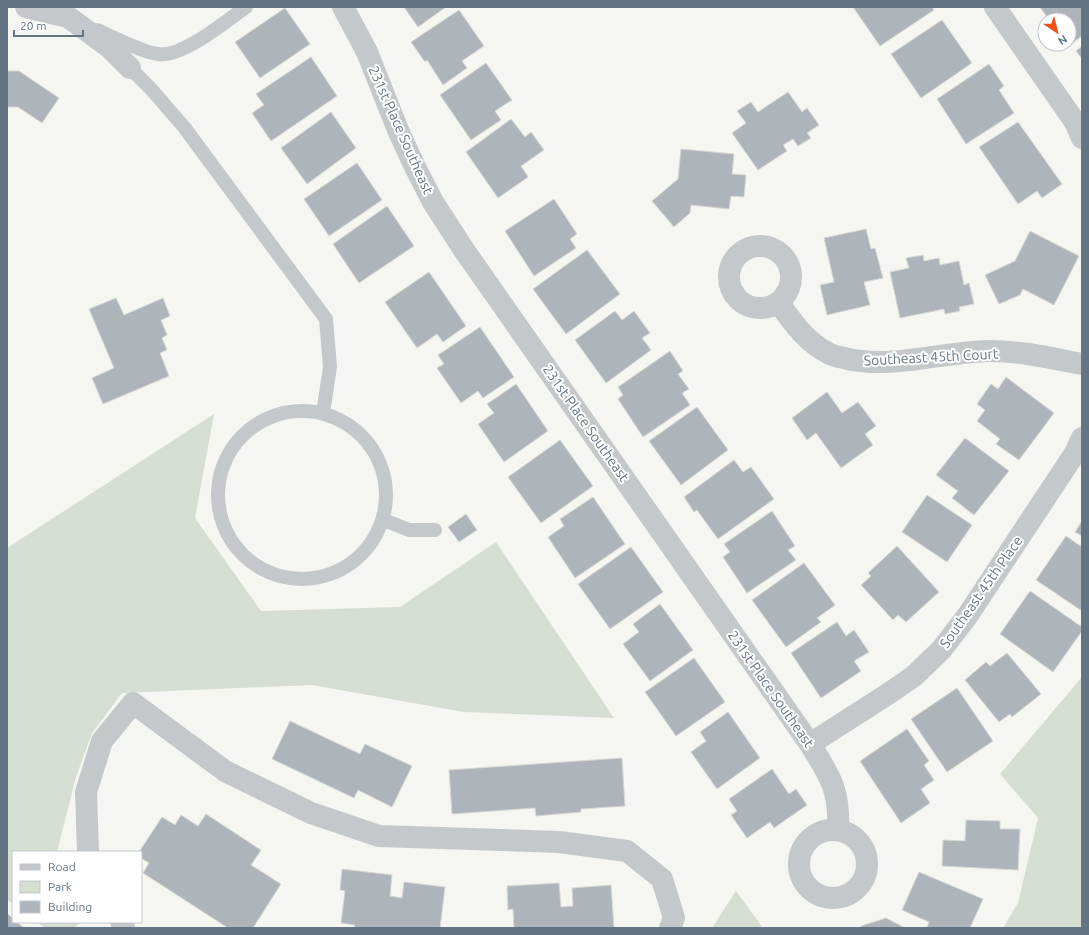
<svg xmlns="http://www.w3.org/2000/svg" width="1089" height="935" font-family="Ubuntu,sans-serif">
<rect width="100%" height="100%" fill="#f5f6f1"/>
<g fill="#d6ddd2">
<path d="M 214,414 L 195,518 L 261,611 L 400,607 L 496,542 L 614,718 L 464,712 L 312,685 L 122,693 L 92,733 L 76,777 L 57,852 L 13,852 L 13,904 L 7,899 L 7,548 Z"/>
<path d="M 1082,677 L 1082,928 L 1003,928 L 1018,903 L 1038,818 L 1000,774 Z"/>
<path d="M 736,891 L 763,928 L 712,928 Z"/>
<path d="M 37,922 L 81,922 L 74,928 L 45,928 Z"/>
</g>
<g fill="#adb4ba" stroke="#d7d7d4">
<path d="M 404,7 L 446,7 L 418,27 Z"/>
<path d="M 853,7 L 932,7 L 934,10 L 880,46 Z"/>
<path d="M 1040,7 L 1082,7 L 1082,36 L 1068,46 L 1067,44 L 1069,44 L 1069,20 L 1049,20 Z"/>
<path d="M 285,8 L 310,44 L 260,78 L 235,42 Z"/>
<path d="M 459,10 L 484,46 L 462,61 L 467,68 L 443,85 L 427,60 L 425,62 L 411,42 Z"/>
<path d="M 942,20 L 972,63 L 921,98 L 891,54 Z"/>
<path d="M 1082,46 L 1082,59 L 1076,51 Z"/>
<path d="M 311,57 L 337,96 L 271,141 L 252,113 L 264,105 L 256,94 Z"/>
<path d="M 486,63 L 512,100 L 495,111 L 501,120 L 471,140 L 440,95 Z"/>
<path d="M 989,64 L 1004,86 L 999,90 L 1014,113 L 966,144 L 937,99 Z"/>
<path d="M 7,71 L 19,71 L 59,98 L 42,123 L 18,107 L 7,107 Z"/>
<path d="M 788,92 L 802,112 L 807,108 L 819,125 L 807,133 L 811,138 L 798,146 L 793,139 L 783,145 L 787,151 L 758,170 L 732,133 L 746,123 L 737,111 L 751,102 L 758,112 Z"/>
<path d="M 331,112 L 356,148 L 307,184 L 281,148 Z"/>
<path d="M 511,119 L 525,137 L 531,132 L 544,150 L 521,166 L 528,177 L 498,198 L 466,152 Z"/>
<path d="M 1018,122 L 1062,184 L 1042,198 L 1037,191 L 1018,204 L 979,147 Z"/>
<path d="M 681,149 L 734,154 L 732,174 L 746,175 L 744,197 L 731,196 L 729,209 L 691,205 L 690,213 L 674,227 L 652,201 L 678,179 Z"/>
<path d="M 357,163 L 382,200 L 329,236 L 304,199 Z"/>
<path d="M 554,199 L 577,234 L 570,239 L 576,248 L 534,276 L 505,231 Z"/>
<path d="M 387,206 L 414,246 L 359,283 L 333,244 Z"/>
<path d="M 866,229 L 871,249 L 875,248 L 883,278 L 864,282 L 870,305 L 827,315 L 820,285 L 834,282 L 824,238 Z"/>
<path d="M 1030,231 L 1079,256 L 1054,305 L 1023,289 L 1020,295 L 999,304 L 985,275 L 1015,261 Z"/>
<path d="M 587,250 L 620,294 L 566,334 L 533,289 Z"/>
<path d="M 923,255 L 924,261 L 939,258 L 940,265 L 959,261 L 964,285 L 969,283 L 974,304 L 959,307 L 960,311 L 945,314 L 944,309 L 900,318 L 890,272 L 909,268 L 906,258 Z"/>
<path d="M 429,272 L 466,326 L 443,342 L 437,334 L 417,348 L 385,302 Z"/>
<path d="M 116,298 L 124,315 L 163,298 L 170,316 L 161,320 L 167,335 L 162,338 L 167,350 L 160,353 L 169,376 L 103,404 L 92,378 L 114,368 L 89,309 Z"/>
<path d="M 615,311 L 622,320 L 634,311 L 650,333 L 642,338 L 651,350 L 606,383 L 575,340 Z"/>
<path d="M 480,327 L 514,377 L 483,398 L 478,391 L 461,403 L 437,368 L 444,364 L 438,355 Z"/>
<path d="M 670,351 L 683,371 L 678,374 L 689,389 L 682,393 L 690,405 L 643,437 L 618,399 L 623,395 L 618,387 Z"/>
<path d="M 1006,377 L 1054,413 L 1019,460 L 996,444 L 1000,439 L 977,421 L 985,410 L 977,404 L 991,384 L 998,389 Z"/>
<path d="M 516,384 L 548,431 L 504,462 L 478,424 L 494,413 L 487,404 Z"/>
<path d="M 827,392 L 842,413 L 858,402 L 876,426 L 865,434 L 873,445 L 841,468 L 816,433 L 807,440 L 792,418 Z"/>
<path d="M 697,407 L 728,450 L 681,485 L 649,441 Z"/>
<path d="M 965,438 L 1009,471 L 974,515 L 952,498 L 958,491 L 936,475 Z"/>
<path d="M 560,440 L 593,486 L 541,523 L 508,477 Z"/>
<path d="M 734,460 L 743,472 L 751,467 L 774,499 L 718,539 L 697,510 L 694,512 L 684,497 Z"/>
<path d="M 927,495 L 972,525 L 947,562 L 902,532 Z"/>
<path d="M 593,497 L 625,544 L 575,578 L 548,537 L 564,526 L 560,519 Z"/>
<path d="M 772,511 L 795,546 L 788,550 L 796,560 L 747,593 L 723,557 L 730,552 L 724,544 Z"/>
<path d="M 466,514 L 477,530 L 459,542 L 448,527 Z"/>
<path d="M 1082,521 L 1082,536 L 1075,532 Z"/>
<path d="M 1066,536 L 1082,547 L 1082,611 L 1036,580 Z"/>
<path d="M 897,546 L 939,592 L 906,622 L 898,615 L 893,620 L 861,585 L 871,576 L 868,573 Z"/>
<path d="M 631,547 L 663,592 L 610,629 L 578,584 Z"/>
<path d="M 804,563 L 835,605 L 817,618 L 821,622 L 786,647 L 752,600 Z"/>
<path d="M 1030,591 L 1082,627 L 1082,631 L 1053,672 L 1000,634 Z"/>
<path d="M 660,604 L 693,650 L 650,681 L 623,644 L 639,632 L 633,624 Z"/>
<path d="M 837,622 L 846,636 L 854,630 L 869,652 L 854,661 L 861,671 L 821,698 L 791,653 Z"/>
<path d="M 1007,653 L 1041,694 L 1012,717 L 1010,714 L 999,722 L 965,680 L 986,662 L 990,666 Z"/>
<path d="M 694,658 L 725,702 L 676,736 L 645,692 Z"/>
<path d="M 957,688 L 993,741 L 947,772 L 911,719 Z"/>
<path d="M 728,712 L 760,758 L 717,789 L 691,752 L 706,741 L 700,732 Z"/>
<path d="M 290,721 L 360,754 L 365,744 L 412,766 L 392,807 L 358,790 L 354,798 L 272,759 Z"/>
<path d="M 907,729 L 929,761 L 924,765 L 934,780 L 921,789 L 930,803 L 901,823 L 860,761 Z"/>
<path d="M 622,758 L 625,806 L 581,809 L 581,812 L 536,816 L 535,808 L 452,814 L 449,770 Z"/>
<path d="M 772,769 L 789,794 L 796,789 L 807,805 L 774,828 L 770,822 L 747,838 L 731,815 L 737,811 L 729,799 Z"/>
<path d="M 206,814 L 261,850 L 251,865 L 281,884 L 253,928 L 228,928 L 143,873 L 149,863 L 141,858 L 141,852 L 139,852 L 162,817 L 175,825 L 181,815 L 198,826 Z"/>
<path d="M 966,820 L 1000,821 L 1000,829 L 1020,829 L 1018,870 L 942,866 L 943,840 L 965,841 Z"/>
<path d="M 342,869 L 392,875 L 390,896 L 402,898 L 404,882 L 445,887 L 440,928 L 354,928 L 355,925 L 341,923 L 345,891 L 340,890 Z"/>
<path d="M 919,872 L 983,899 L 970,928 L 927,928 L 929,922 L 902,910 Z"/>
<path d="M 559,883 L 561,907 L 573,906 L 572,888 L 611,885 L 614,928 L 514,928 L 513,909 L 508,910 L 507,886 Z"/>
<path d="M 7,913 L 13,919 L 13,922 L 17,922 L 24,928 L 7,928 Z"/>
<path d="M 886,918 L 905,928 L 860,928 L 861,926 Z"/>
</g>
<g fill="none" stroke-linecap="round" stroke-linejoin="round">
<g stroke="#c5c8cb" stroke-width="14">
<path d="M 97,30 C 113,37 141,52 158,54 C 182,58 226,21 246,7"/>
<path d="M 130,68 L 151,89 L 184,127 L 326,319 L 330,367 L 323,413"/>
<circle cx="302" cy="495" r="84"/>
<path d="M 384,520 L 409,530 L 435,530"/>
</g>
<g stroke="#c5c8cb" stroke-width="22">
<path d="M 26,7 L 68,17 L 109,47 L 130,68"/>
<path d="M 343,7 L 367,52 L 398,130 L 415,167 L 433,202 L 464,250 L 810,744 C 830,776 840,790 838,830"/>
<path d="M 995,7 L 1075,122 L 1082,138"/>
<circle cx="760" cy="277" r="31"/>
<path d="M 779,303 C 793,323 807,343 830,354 C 834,356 839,357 844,358 C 890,370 942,352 989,351 C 1021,351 1051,358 1082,364"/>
<path d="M 810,744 L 891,692 L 914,676 L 942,649 L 968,615 L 1075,453 L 1082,438"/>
<circle cx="833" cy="864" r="34"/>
<path d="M 88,852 L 86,792 L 102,741 L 133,703 L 225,771 L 311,813 L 379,836 L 559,842 L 627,851 L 662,879 L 674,918 L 670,928"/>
<path d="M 121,922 L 124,928"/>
</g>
</g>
<g text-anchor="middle" stroke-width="4" stroke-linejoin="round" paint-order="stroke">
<g font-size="14" fill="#637484" stroke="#fff">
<text transform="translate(401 130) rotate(66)" y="5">231st Place Southeast</text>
<text transform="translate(931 357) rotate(-3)" y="5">Southeast 45th Court</text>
<text transform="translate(586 423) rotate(55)" y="5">231st Place Southeast</text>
<text transform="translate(981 592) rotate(-55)" y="5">Southeast 45th Place</text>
<text transform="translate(771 689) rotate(55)" y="5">231st Place Southeast</text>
</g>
</g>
<rect width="1089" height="935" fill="none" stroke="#637484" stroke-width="16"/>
<rect x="12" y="851" width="130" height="72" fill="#ffffff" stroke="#c1c7ce"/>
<rect x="20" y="864" width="20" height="6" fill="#c5c8cb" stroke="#c1c7ce"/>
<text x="48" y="871" font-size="12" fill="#637484">Road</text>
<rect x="20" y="881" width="20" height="12" fill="#d6ddd2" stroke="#c1c7ce"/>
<text x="48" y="891" font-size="12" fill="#637484">Park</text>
<rect x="20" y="901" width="20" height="12" fill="#adb4ba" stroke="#c1c7ce"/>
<text x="48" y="911" font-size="12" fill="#637484">Building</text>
<g transform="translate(1057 32) rotate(145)"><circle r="19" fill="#ffffff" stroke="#c1c7ce"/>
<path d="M0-3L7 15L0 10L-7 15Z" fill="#ed521a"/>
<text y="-6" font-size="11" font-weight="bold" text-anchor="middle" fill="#637484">N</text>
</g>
<path d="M14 30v6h69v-6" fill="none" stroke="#637484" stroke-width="2"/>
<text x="20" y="30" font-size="12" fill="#637484" stroke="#ffffff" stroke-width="3" paint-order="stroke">20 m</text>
</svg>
